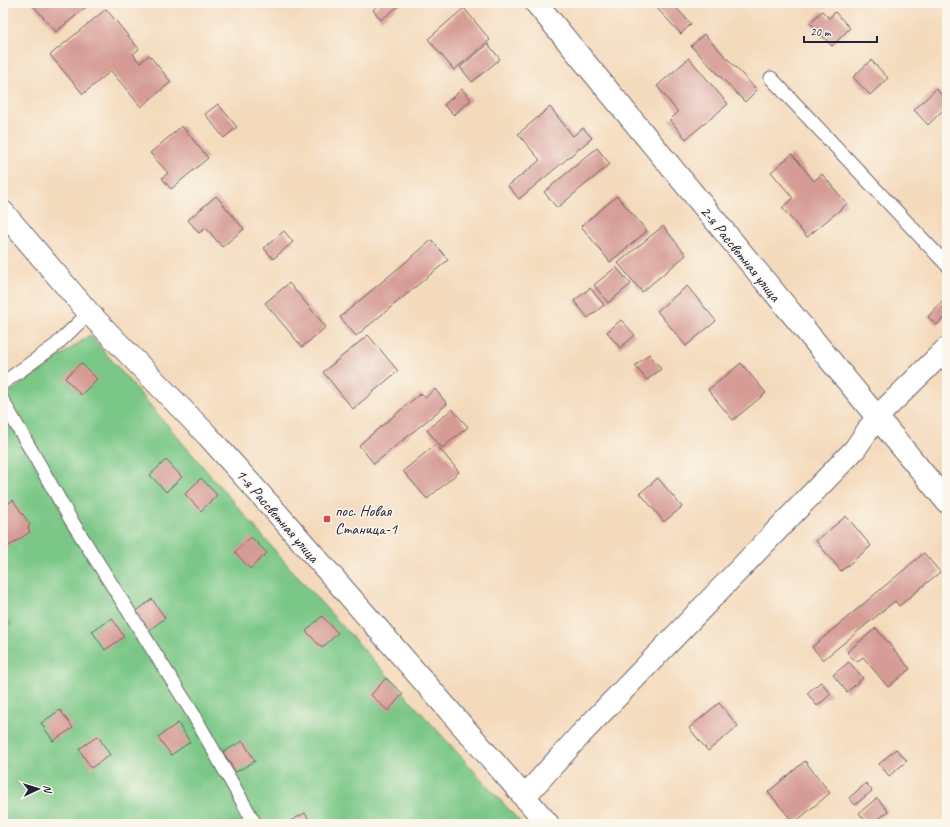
<svg xmlns="http://www.w3.org/2000/svg" width="950" height="827" font-family="Caveat,sans-serif">
<rect width="100%" height="100%" fill="#fbf7ec"/>
<filter id="ink" filterUnits="userSpaceOnUse"><feTurbulence type="fractalNoise" baseFrequency=".025" numOctaves="2"/><feDisplacementMap in="SourceGraphic" scale="8" xChannelSelector="R" yChannelSelector="G"/><feConvolveMatrix kernelMatrix="1 2 1 2 8 2 1 2 1" color-interpolation-filters="sRGB"/></filter>
<filter id="wash" filterUnits="userSpaceOnUse"><feTurbulence type="fractalNoise" baseFrequency=".012" numOctaves="4" result="noise"/><feDisplacementMap in="SourceGraphic" scale="16" xChannelSelector="R" yChannelSelector="G"/><feGaussianBlur stdDeviation="0.9" result="paint"/><feColorMatrix in="noise" values="0 0 0 0 0 0 0 0 0 0 0 0 0 0 0 0 0 1.4 0 .05"/><feComposite in="paint" operator="in"/></filter>
<g filter="url(#wash)">
<rect width="100%" height="100%" fill="#f4dabc"/>
<path fill="#7ac787" stroke="#4e7461" d="M 90,335 L 296,575 L 446,740 L 522,824 L 3,824 L 3,397 Z"/>
<g id="blocks">
<g fill="#d69b95">
<path d="M 31,3 L 91,3 L 56,32 Z"/>
<path d="M 381,3 L 401,3 L 401,4 L 381,20 L 373,10 Z"/>
<path d="M 652,3 L 672,3 L 691,24 L 681,34 Z"/>
<path d="M 464,8 L 490,40 L 454,70 L 428,39 Z"/>
<path d="M 106,9 L 139,49 L 133,54 L 140,63 L 149,55 L 171,82 L 141,107 L 111,71 L 83,94 L 50,55 Z"/>
<path d="M 822,11 L 829,18 L 835,12 L 850,28 L 832,46 L 810,23 Z"/>
<path d="M 704,34 L 757,90 L 745,102 L 691,46 Z"/>
<path d="M 488,44 L 500,59 L 472,82 L 460,67 Z"/>
<path d="M 689,58 L 728,104 L 686,139 L 670,120 L 678,112 L 657,86 Z"/>
<path d="M 871,60 L 888,78 L 870,95 L 853,77 Z"/>
<path d="M 462,89 L 471,100 L 454,115 L 444,105 Z"/>
<path d="M 936,89 L 947,100 L 947,106 L 928,125 L 914,110 Z"/>
<path d="M 218,104 L 237,127 L 224,138 L 205,114 Z"/>
<path d="M 550,107 L 573,136 L 583,128 L 592,138 L 519,199 L 508,186 L 540,160 L 518,134 Z"/>
<path d="M 182,126 L 208,158 L 171,189 L 162,178 L 168,173 L 150,153 Z"/>
<path d="M 597,148 L 610,164 L 557,208 L 544,192 Z"/>
<path d="M 792,154 L 814,181 L 822,174 L 847,204 L 807,237 L 782,208 L 793,198 L 771,172 Z"/>
<path d="M 216,196 L 244,229 L 222,247 L 206,228 L 199,233 L 188,220 Z"/>
<path d="M 617,196 L 647,231 L 610,262 L 581,226 Z"/>
<path d="M 663,226 L 686,255 L 642,292 L 618,263 Z"/>
<path d="M 284,231 L 293,242 L 273,259 L 264,248 Z"/>
<path d="M 432,240 L 448,260 L 356,336 L 340,317 Z"/>
<path d="M 616,267 L 631,284 L 608,303 L 594,285 Z"/>
<path d="M 289,283 L 326,327 L 302,347 L 265,303 Z"/>
<path d="M 687,286 L 716,321 L 686,346 L 657,311 Z"/>
<path d="M 590,288 L 604,305 L 588,318 L 574,301 Z"/>
<path d="M 942,301 L 947,306 L 947,314 L 937,325 L 928,317 Z"/>
<path d="M 621,320 L 635,335 L 620,348 L 607,332 Z"/>
<path d="M 368,335 L 398,371 L 353,409 L 323,372 Z"/>
<path d="M 649,354 L 661,369 L 647,380 L 635,366 Z"/>
<path d="M 81,363 L 97,379 L 81,395 L 65,378 Z"/>
<path d="M 741,363 L 766,393 L 733,420 L 708,390 Z"/>
<path d="M 435,389 L 447,404 L 374,464 L 359,445 L 421,393 L 425,398 Z"/>
<path d="M 452,409 L 468,427 L 442,448 L 427,430 Z"/>
<path d="M 436,444 L 459,472 L 427,499 L 403,471 Z"/>
<path d="M 166,460 L 182,477 L 166,492 L 150,475 Z"/>
<path d="M 201,478 L 217,495 L 201,511 L 185,494 Z"/>
<path d="M 658,478 L 682,507 L 664,522 L 640,493 Z"/>
<path d="M 5,496 L 9,503 L 13,500 L 30,525 L 28,527 L 30,532 L 6,548 L 3,543 L 3,498 Z"/>
<path d="M 846,516 L 871,546 L 841,571 L 816,541 Z"/>
<path d="M 251,537 L 267,553 L 250,569 L 235,552 Z"/>
<path d="M 924,553 L 940,572 L 899,606 L 895,601 L 823,660 L 812,647 Z"/>
<path d="M 152,599 L 165,618 L 147,632 L 134,613 Z"/>
<path d="M 3,612 L 10,622 L 3,626 Z"/>
<path d="M 322,616 L 338,633 L 322,648 L 306,631 Z"/>
<path d="M 112,618 L 124,637 L 105,650 L 92,631 Z"/>
<path d="M 876,628 L 910,669 L 888,687 L 863,657 L 856,662 L 847,652 Z"/>
<path d="M 849,662 L 863,678 L 847,692 L 833,675 Z"/>
<path d="M 386,678 L 403,694 L 388,711 L 371,695 Z"/>
<path d="M 821,682 L 831,694 L 817,706 L 807,693 Z"/>
<path d="M 719,703 L 738,726 L 708,751 L 689,728 Z"/>
<path d="M 60,710 L 73,728 L 53,741 L 41,723 Z"/>
<path d="M 178,723 L 190,742 L 171,755 L 158,737 Z"/>
<path d="M 98,736 L 110,755 L 91,768 L 79,749 Z"/>
<path d="M 243,741 L 255,761 L 236,772 L 223,752 Z"/>
<path d="M 896,749 L 907,761 L 889,776 L 879,764 Z"/>
<path d="M 805,761 L 830,793 L 794,823 L 768,792 Z"/>
<path d="M 866,783 L 872,791 L 855,805 L 849,798 Z"/>
<path d="M 877,798 L 888,811 L 873,824 L 868,824 L 859,813 Z"/>
<path d="M 305,813 L 312,824 L 285,824 Z"/>
</g>
</g>
</g>
<g filter="url(#ink)">
<use href="#blocks" fill-opacity="0" stroke="#6c6268" stroke-width="1"/>
<g fill="none" stroke-linecap="round" stroke-linejoin="round">
<g stroke="#6c6268" stroke-width="15">
<g id="lane">
<path d="M 771,78 L 947,265"/>
<path d="M 3,383 L 56,345 L 89,313"/>
<path d="M 3,401 L 71,520 L 192,712 L 255,824"/>
</g>
</g>
<g stroke="#6c6268" stroke-width="24">
<g id="street">
<path d="M 536,3 L 947,502"/>
<path d="M 524,797 L 581,734 L 855,449 L 877,417 L 947,348"/>
</g>
</g>
<g stroke="#6c6268" stroke-width="24">
<path id="secondary" d="M 3,212 L 89,313 L 208,436 L 277,513 L 548,824"/>
</g>
<use href="#lane" stroke="#fff" stroke-width="13"/>
<use href="#street" stroke="#fff" stroke-width="22"/>
<use href="#secondary" stroke="#fff" stroke-width="22"/>
</g>
</g>
<rect fill="#d1495b" stroke="#fbf7ec" stroke-width="1.5" x="323" y="515" width="8" height="8" rx="2"/>
<g text-anchor="middle" stroke-width="3" stroke-linejoin="round" paint-order="stroke">
<g font-size="16" fill="#22223b" stroke="#fbf7ec">
<text transform="translate(741 253) rotate(51)" y="6">2-я Рассветная улица</text>
<text transform="translate(278 515) rotate(49)" y="6">1-я Рассветная улица</text>
</g>
<g font-size="16" fill="#22223b" stroke="#fbf7ec" text-anchor="start">
<text x="335" y="516">пос. Новая<tspan x="335" dy="18">Станица-1</tspan></text>
</g>
</g>
<rect width="950" height="827" fill="none" stroke="#fbf7ec" stroke-width="16"/>
<g transform="translate(38 789) rotate(86)" stroke="#fbf7ec" stroke-width="3" paint-order="stroke">
<path d="M0-3L7 15L0 10L-7 15Z" fill="#22223b"/>
<text y="-6" font-size="11" font-weight="bold" text-anchor="middle" fill="#22223b">N</text>
</g>
<path d="M804 36v6h73v-6" fill="none" stroke="#22223b" stroke-width="2"/>
<text x="810" y="36" font-size="12" fill="#22223b" stroke="#fbf7ec" stroke-width="3" paint-order="stroke">20 m</text>
</svg>
